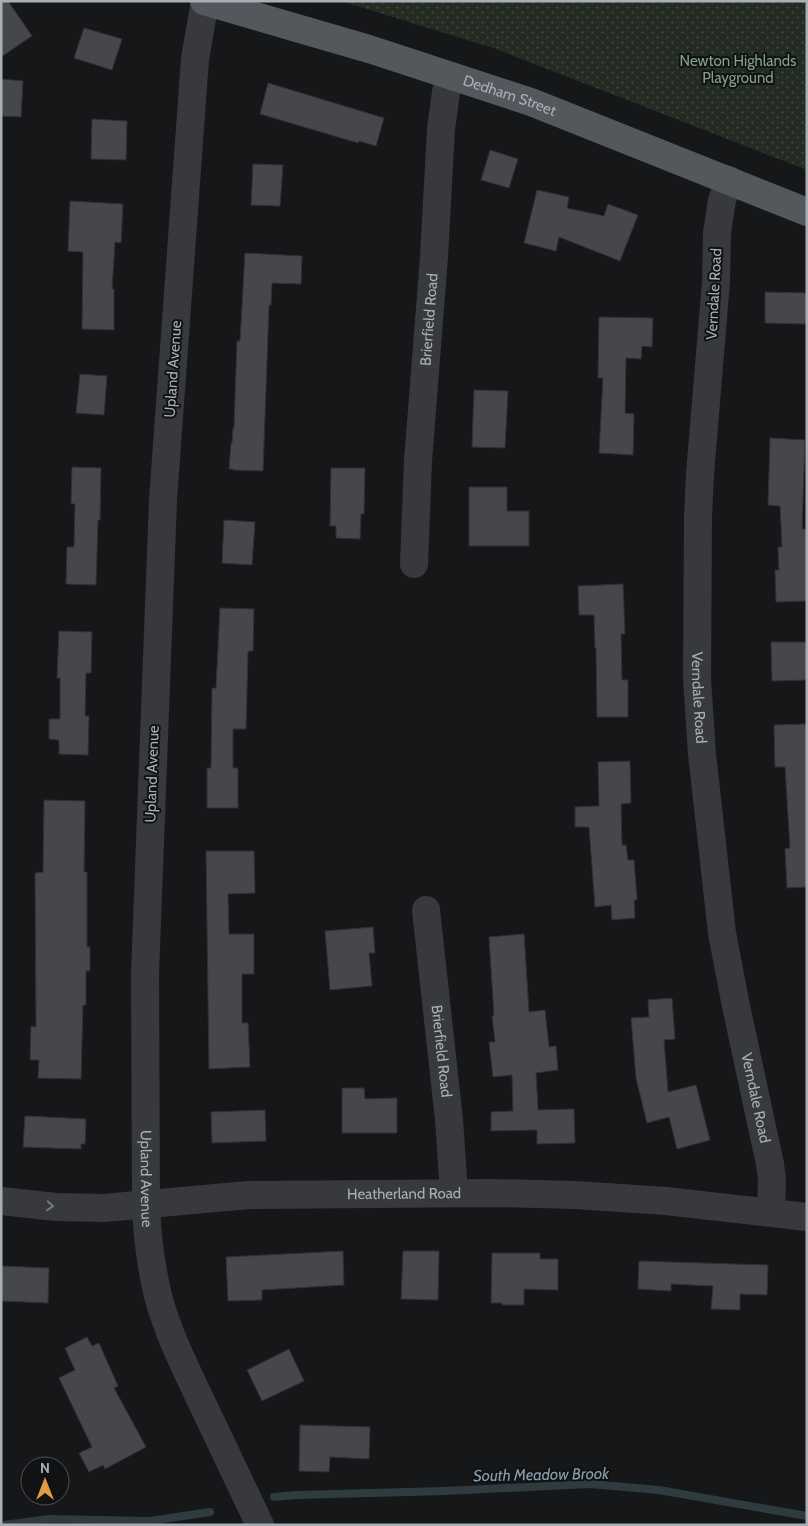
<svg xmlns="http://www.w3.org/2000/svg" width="808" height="1526" font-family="Cabin,sans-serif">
<defs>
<pattern id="park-dots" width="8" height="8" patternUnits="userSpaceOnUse" patternTransform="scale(1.25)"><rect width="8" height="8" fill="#232b23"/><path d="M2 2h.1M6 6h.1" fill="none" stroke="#404741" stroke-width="1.8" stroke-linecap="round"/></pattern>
</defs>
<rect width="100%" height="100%" fill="#161718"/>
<path fill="url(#park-dots)" d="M 341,1 L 807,1 L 807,170 L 496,49 Z"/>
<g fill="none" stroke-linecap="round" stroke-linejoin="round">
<g stroke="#303b40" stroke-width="8">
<path d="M 274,1497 L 297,1495 L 445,1491 L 590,1484 L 659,1490 L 807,1516"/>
<path d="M 4,1525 L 49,1519 L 150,1521 L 210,1512"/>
</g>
</g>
<g fill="#46474b" stroke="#313134">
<path d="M 1,1 L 8,1 L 32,36 L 1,57 Z"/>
<path d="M 84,28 L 122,39 L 112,70 L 74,58 Z"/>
<path d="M 1,79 L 23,81 L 21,117 L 1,116 Z"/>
<path d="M 268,83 L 384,118 L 376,146 L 359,141 L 358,143 L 260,114 Z"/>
<path d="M 92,119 L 127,121 L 126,160 L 91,159 Z"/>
<path d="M 490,150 L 518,159 L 509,188 L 481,180 Z"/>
<path d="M 253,164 L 283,165 L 280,206 L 251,205 Z"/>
<path d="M 537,190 L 569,197 L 567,208 L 604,216 L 608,204 L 638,215 L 620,261 L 559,237 L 556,251 L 524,243 Z"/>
<path d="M 70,201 L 123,204 L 121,243 L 115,242 L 112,289 L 114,289 L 114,330 L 82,329 L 83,252 L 68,251 Z"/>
<path d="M 245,253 L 302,256 L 301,284 L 272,283 L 271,305 L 269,305 L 263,471 L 233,470 L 233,469 L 229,469 L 231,443 L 232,443 L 233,428 L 234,428 L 237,341 L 240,341 Z"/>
<path d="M 765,292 L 807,293 L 807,324 L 765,323 Z"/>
<path d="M 599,317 L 653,318 L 652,347 L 642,346 L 641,359 L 626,358 L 625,413 L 634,414 L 633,455 L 599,453 L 603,378 L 598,378 Z"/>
<path d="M 80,374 L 107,376 L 104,415 L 76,413 Z"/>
<path d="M 474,390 L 508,391 L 505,448 L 472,447 Z"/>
<path d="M 770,438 L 805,440 L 802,529 L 807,529 L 807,601 L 776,602 L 775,570 L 779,570 L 778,547 L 782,547 L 780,506 L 768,505 Z"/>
<path d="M 72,467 L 101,468 L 100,520 L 98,520 L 96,585 L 66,584 L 67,547 L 74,547 L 75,504 L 71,504 Z"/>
<path d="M 331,468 L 365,468 L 364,514 L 361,514 L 360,539 L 336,538 L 336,526 L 330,526 Z"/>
<path d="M 469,487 L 507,487 L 507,511 L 529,511 L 529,546 L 469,546 Z"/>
<path d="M 224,520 L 255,522 L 252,565 L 222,563 Z"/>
<path d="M 623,584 L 625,634 L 621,634 L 622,680 L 628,680 L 628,717 L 597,717 L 596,648 L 595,648 L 594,615 L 579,615 L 578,586 Z"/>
<path d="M 220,608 L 254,609 L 253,651 L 248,651 L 246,729 L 233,729 L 233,768 L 238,768 L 238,808 L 207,808 L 207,768 L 211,768 L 212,688 L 216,688 Z"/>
<path d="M 59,631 L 92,632 L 91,673 L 86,673 L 85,716 L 89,716 L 88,755 L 59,754 L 59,740 L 49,739 L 49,719 L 60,719 L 60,678 L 57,678 Z"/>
<path d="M 771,642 L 807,642 L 807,680 L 772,681 Z"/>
<path d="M 807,724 L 807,887 L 787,888 L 785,849 L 790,848 L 785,767 L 775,767 L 774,725 Z"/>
<path d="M 630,761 L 631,803 L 621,804 L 622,845 L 626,845 L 628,860 L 634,860 L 637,900 L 634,900 L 635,918 L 612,920 L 611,905 L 595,907 L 589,827 L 575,827 L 575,807 L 599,806 L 598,762 Z"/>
<path d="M 44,800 L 85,801 L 84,872 L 87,872 L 87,947 L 90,947 L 90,971 L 86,971 L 86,1005 L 83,1005 L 81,1079 L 38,1078 L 39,1060 L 30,1060 L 31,1026 L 36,1027 L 35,873 L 43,872 Z"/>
<path d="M 206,851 L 254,851 L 255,893 L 228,894 L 229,934 L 254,934 L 254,974 L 242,974 L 242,1023 L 248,1023 L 250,1067 L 209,1069 Z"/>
<path d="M 373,927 L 375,953 L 369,953 L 372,986 L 330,990 L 325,931 Z"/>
<path d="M 524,934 L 529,1012 L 545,1010 L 549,1047 L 556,1046 L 558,1070 L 536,1073 L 538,1110 L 574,1109 L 575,1143 L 537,1144 L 537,1130 L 491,1131 L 491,1112 L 513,1111 L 512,1075 L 493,1077 L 489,1042 L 495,1042 L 492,1016 L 494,1016 L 489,937 Z"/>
<path d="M 672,998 L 675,1039 L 664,1040 L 668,1092 L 696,1085 L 710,1140 L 677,1149 L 669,1117 L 647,1123 L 636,1078 L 631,1018 L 649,1017 L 648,1000 Z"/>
<path d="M 342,1088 L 364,1088 L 365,1099 L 397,1098 L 397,1133 L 342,1133 Z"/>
<path d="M 265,1110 L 266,1141 L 212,1143 L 211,1112 Z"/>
<path d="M 25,1116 L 86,1119 L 85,1144 L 81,1144 L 81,1149 L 23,1147 Z"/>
<path d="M 343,1251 L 344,1285 L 262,1290 L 262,1300 L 228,1301 L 226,1257 Z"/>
<path d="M 403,1251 L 439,1251 L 438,1300 L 401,1299 Z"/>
<path d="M 492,1253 L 540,1253 L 540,1259 L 558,1259 L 558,1290 L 524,1289 L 524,1305 L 502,1305 L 502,1303 L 491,1303 Z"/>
<path d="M 639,1261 L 768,1265 L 767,1295 L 740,1294 L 740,1310 L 711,1309 L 713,1286 L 671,1284 L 671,1291 L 638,1289 Z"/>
<path d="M 1,1266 L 49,1268 L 48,1303 L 1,1301 Z"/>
<path d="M 87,1337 L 92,1346 L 99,1343 L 118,1386 L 114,1388 L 146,1447 L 105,1469 L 103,1465 L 89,1472 L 79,1453 L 92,1447 L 59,1378 L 75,1370 L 65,1348 Z"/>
<path d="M 289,1349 L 304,1381 L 262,1401 L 247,1370 Z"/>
<path d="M 300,1425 L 370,1427 L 369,1459 L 330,1457 L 329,1472 L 299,1471 Z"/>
</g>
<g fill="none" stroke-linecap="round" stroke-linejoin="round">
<g stroke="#38393d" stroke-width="28">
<path id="s1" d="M 205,1 L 195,59 L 163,500 L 145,974 L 146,1205 C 147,1236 151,1266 158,1296 C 168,1334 186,1369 203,1405 C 222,1445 241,1485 260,1525"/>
<path id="s2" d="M 729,180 L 722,200 L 717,233 L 716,282 L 700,474 L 698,517 L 697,679 L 702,754 L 722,933 L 736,1006 L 770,1164 L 772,1180 L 771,1212"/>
<path id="s3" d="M 414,564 L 418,461 L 434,257 L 441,129 L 446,92 L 451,76"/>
<path id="s4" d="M 426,910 L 449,1120 L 454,1193"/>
<path id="s5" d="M 1,1201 L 56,1207 L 104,1208 L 249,1195 L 493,1193 L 576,1195 L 666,1201 L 807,1217"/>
</g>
<path stroke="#54575c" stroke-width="28" id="s6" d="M 204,1 L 369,49 L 531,102 L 807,212"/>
</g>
<defs><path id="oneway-chevron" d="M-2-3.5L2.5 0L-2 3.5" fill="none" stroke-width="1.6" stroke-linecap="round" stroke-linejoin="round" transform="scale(1.25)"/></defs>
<use stroke="#767a80" href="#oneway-chevron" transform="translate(50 1206) rotate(5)"/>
<g text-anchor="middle" stroke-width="4" stroke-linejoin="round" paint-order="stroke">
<g font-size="15" fill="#84a182" stroke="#111213">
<text x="738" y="66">Newton Highlands<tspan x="738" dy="17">Playground</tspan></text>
</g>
<g font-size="15" fill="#a9afb7" stroke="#111213">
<text dy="5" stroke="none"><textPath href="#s6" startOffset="320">Dedham Street</textPath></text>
<text transform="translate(714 294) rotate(-87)" y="5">Verndale Road</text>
<text dy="5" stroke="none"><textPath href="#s3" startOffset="245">Brierfield Road</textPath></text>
<text transform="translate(173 369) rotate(-86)" y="5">Upland Avenue</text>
<text dy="5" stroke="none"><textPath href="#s2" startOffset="520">Verndale Road</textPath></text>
<text transform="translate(152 774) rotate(-88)" y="5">Upland Avenue</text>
<text dy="5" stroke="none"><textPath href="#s4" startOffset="142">Brierfield Road</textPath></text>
<text dy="5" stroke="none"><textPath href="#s2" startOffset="925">Verndale Road</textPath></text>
<text dy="5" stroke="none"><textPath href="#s1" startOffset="1180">Upland Avenue</textPath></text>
<text dy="5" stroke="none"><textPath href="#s5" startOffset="404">Heatherland Road</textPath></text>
</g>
<g font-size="16" font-style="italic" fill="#83a1b0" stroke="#111213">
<text transform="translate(541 1474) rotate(-1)" y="6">South Meadow Brook</text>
</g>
</g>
<rect width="808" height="1526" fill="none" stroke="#a9afb7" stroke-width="5"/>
<g transform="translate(45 1481)"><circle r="24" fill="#111213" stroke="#4e5155"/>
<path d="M0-4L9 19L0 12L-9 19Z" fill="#e59942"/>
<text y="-8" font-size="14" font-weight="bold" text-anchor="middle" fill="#a9afb7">N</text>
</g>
</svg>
